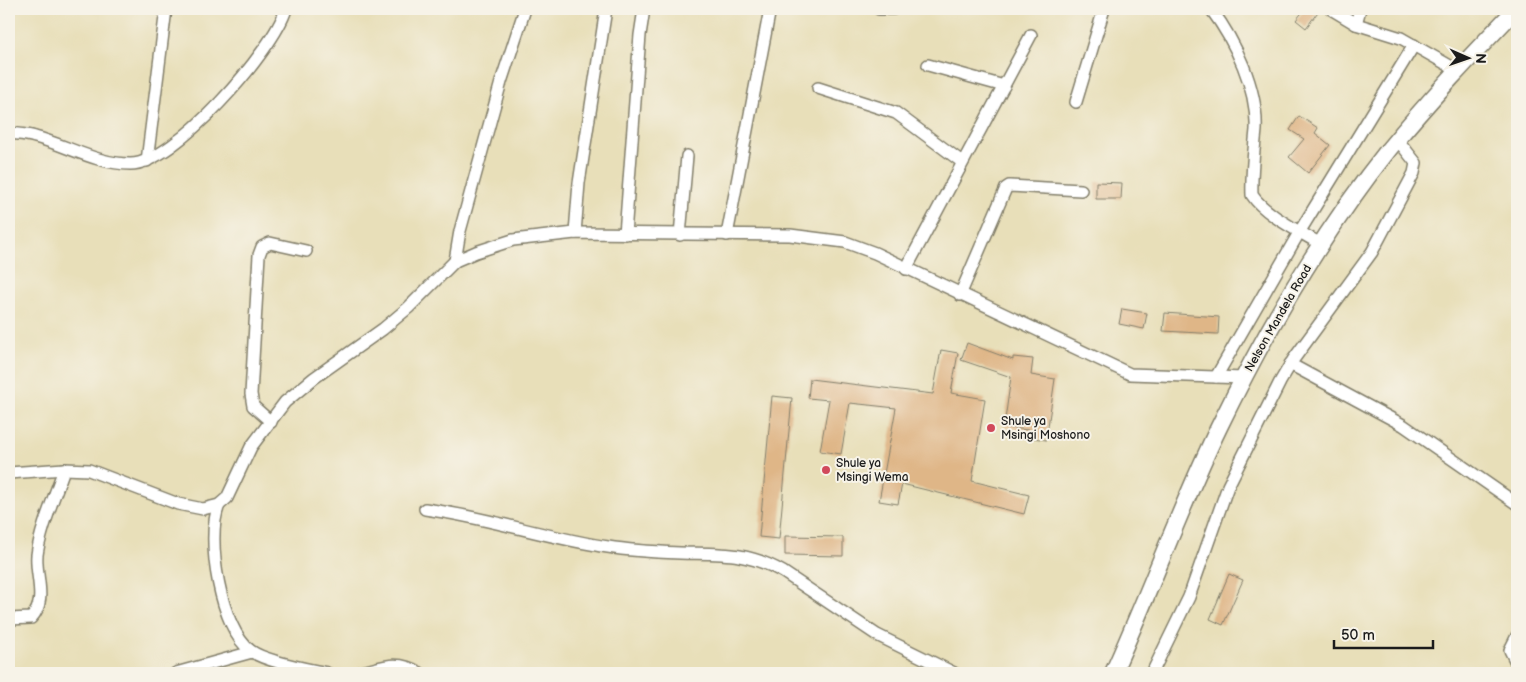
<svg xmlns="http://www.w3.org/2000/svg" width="1526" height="682" font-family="'Balsamiq Sans',sans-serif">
<rect width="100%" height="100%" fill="#f7f3e8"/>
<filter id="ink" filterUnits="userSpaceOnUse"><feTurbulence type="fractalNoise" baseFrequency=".02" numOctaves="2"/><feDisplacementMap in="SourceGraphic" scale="10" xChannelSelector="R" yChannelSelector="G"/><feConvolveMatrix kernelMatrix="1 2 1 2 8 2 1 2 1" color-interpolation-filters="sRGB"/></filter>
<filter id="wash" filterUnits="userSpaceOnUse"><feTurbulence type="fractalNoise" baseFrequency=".0096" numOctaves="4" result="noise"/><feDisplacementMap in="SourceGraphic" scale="20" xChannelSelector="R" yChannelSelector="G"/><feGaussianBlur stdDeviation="1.12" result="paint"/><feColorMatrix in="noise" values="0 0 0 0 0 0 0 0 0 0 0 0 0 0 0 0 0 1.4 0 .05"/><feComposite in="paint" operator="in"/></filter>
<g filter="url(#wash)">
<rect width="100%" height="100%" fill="#e8dfb9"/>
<g id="blocks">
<g fill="#dfb687">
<path d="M 1305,9 L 1320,9 L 1306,28 L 1296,20 Z"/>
<path d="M 1299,116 L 1318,128 L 1315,133 L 1330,145 L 1308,173 L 1289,157 L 1304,139 L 1290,130 Z"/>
<path d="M 1096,182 L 1122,183 L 1121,199 L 1096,199 Z"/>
<path d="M 1122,309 L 1147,313 L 1144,329 L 1119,324 Z"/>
<path d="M 1165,313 L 1219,317 L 1218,334 L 1163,331 Z"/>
<path d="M 967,343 L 1013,360 L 1013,357 L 1033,359 L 1031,375 L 1055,379 L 1046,440 L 1027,437 L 1028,430 L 1004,427 L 1011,377 L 961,360 Z"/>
<path d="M 941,350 L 958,353 L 951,393 L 985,399 L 972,481 L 1029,495 L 1024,514 L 902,484 L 898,504 L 879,501 L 896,408 L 850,403 L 841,454 L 820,451 L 829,400 L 808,398 L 810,379 L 933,394 Z"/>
<path d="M 772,396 L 792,398 L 779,539 L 759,537 Z"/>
<path d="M 785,536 L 843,537 L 843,556 L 785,555 Z"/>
<path d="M 1229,574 L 1243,580 L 1223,625 L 1210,619 Z"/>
</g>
</g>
</g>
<g filter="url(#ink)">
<use href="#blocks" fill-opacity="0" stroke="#827e6a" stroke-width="1"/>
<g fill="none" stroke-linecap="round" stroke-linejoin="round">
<g stroke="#827e6a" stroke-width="14">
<g id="street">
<path d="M 879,9 L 893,9"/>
<path d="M 1211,9 C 1235,41 1258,89 1256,130 C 1254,151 1251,173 1252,195 C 1265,215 1301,232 1322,245"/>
<path d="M 1331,9 L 1356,24 L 1401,38 L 1457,70"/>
<path d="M 1356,24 L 1360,9"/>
<path d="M 928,65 L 1004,86"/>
<path d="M 818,88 L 896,113 L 962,162"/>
<path d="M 1076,102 L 1104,9"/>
<path d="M 9,133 C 17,134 27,134 35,137 C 66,145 97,164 130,164 C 174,165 274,50 286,9"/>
<path d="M 147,161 L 166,9"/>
<path d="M 575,233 L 579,183 L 606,9"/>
<path d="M 625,234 L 640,35 L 644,9"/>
<path d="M 680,235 L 687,156"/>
<path d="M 727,235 L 770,9"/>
<path d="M 455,261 L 460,231 L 501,82 L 525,9"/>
<path d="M 906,269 L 1031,35"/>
<path d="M 960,295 L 1006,188 L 1009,186 L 1081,190"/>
<path d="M 1290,364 L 1403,425 L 1517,504"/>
<path d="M 1216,377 L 1300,231 L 1414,45"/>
<path d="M 271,422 L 253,406 L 251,394 L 259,255 L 262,247 L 270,243 L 306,251"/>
<path d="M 9,473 L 64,469 L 89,470 L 178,504 L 203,509 L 219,505 L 227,498 L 251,447 L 285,402 L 314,378 L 383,329 L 408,308 L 455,261 L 476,252 L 513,240 L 575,233 L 790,235 L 845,242 L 875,253 L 1130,374 L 1244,378"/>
<path d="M 219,505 C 205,538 221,630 251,651 C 266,662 308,669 327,673"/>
<path d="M 425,509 C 487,517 546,538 608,547 C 632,551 656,552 680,553 C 719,554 747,551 783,572 L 877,635 L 954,673"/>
<path d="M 9,619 L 31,618 C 48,601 35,576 37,555 C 40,529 56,493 64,469"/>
<path d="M 1517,664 L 1510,650 L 1517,636"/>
<path d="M 176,673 L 252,652"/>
<path d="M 358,673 C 383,667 397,659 420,673"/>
<path d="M 1152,673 L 1189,597 L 1228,486 L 1280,382 L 1293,360 L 1372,252 L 1414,173 L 1416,163 L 1397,139"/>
</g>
</g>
<g stroke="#827e6a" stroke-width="19">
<path id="secondary" d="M 1113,673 C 1150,592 1180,507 1219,427 C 1266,330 1322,233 1389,149 C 1429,100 1473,54 1516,9"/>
</g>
<use href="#street" stroke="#fff" stroke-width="11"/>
<use href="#secondary" stroke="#fff" stroke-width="16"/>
</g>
</g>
<g fill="#d1495b" stroke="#f7f3e8" stroke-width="2">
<circle cx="991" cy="428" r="5"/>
<circle cx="826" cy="470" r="5"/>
</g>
<g text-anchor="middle" stroke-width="4" stroke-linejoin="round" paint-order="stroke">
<g font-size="12" fill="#1c1c1c" stroke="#f7f3e8">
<text transform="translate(1278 318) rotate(-60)" y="4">Nelson Mandela Road</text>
</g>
<g font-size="12" fill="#1c1c1c" stroke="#f7f3e8" text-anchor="start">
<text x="1001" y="425">Shule ya<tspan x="1001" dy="14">Msingi Moshono</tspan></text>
<text x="836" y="467">Shule ya<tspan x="836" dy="14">Msingi Wema</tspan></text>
</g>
</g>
<rect width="1526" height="682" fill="none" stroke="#f7f3e8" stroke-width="30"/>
<g transform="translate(1468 58) rotate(92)" stroke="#f7f3e8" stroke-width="4" paint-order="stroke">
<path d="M0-4L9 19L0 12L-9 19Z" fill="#1c1c1c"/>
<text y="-8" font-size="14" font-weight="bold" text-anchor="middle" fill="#1c1c1c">N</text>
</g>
<path d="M1334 640v8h99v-8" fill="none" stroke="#1c1c1c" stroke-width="2.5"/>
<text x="1341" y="640" font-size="15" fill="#1c1c1c" stroke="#f7f3e8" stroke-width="4" paint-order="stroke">50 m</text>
</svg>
